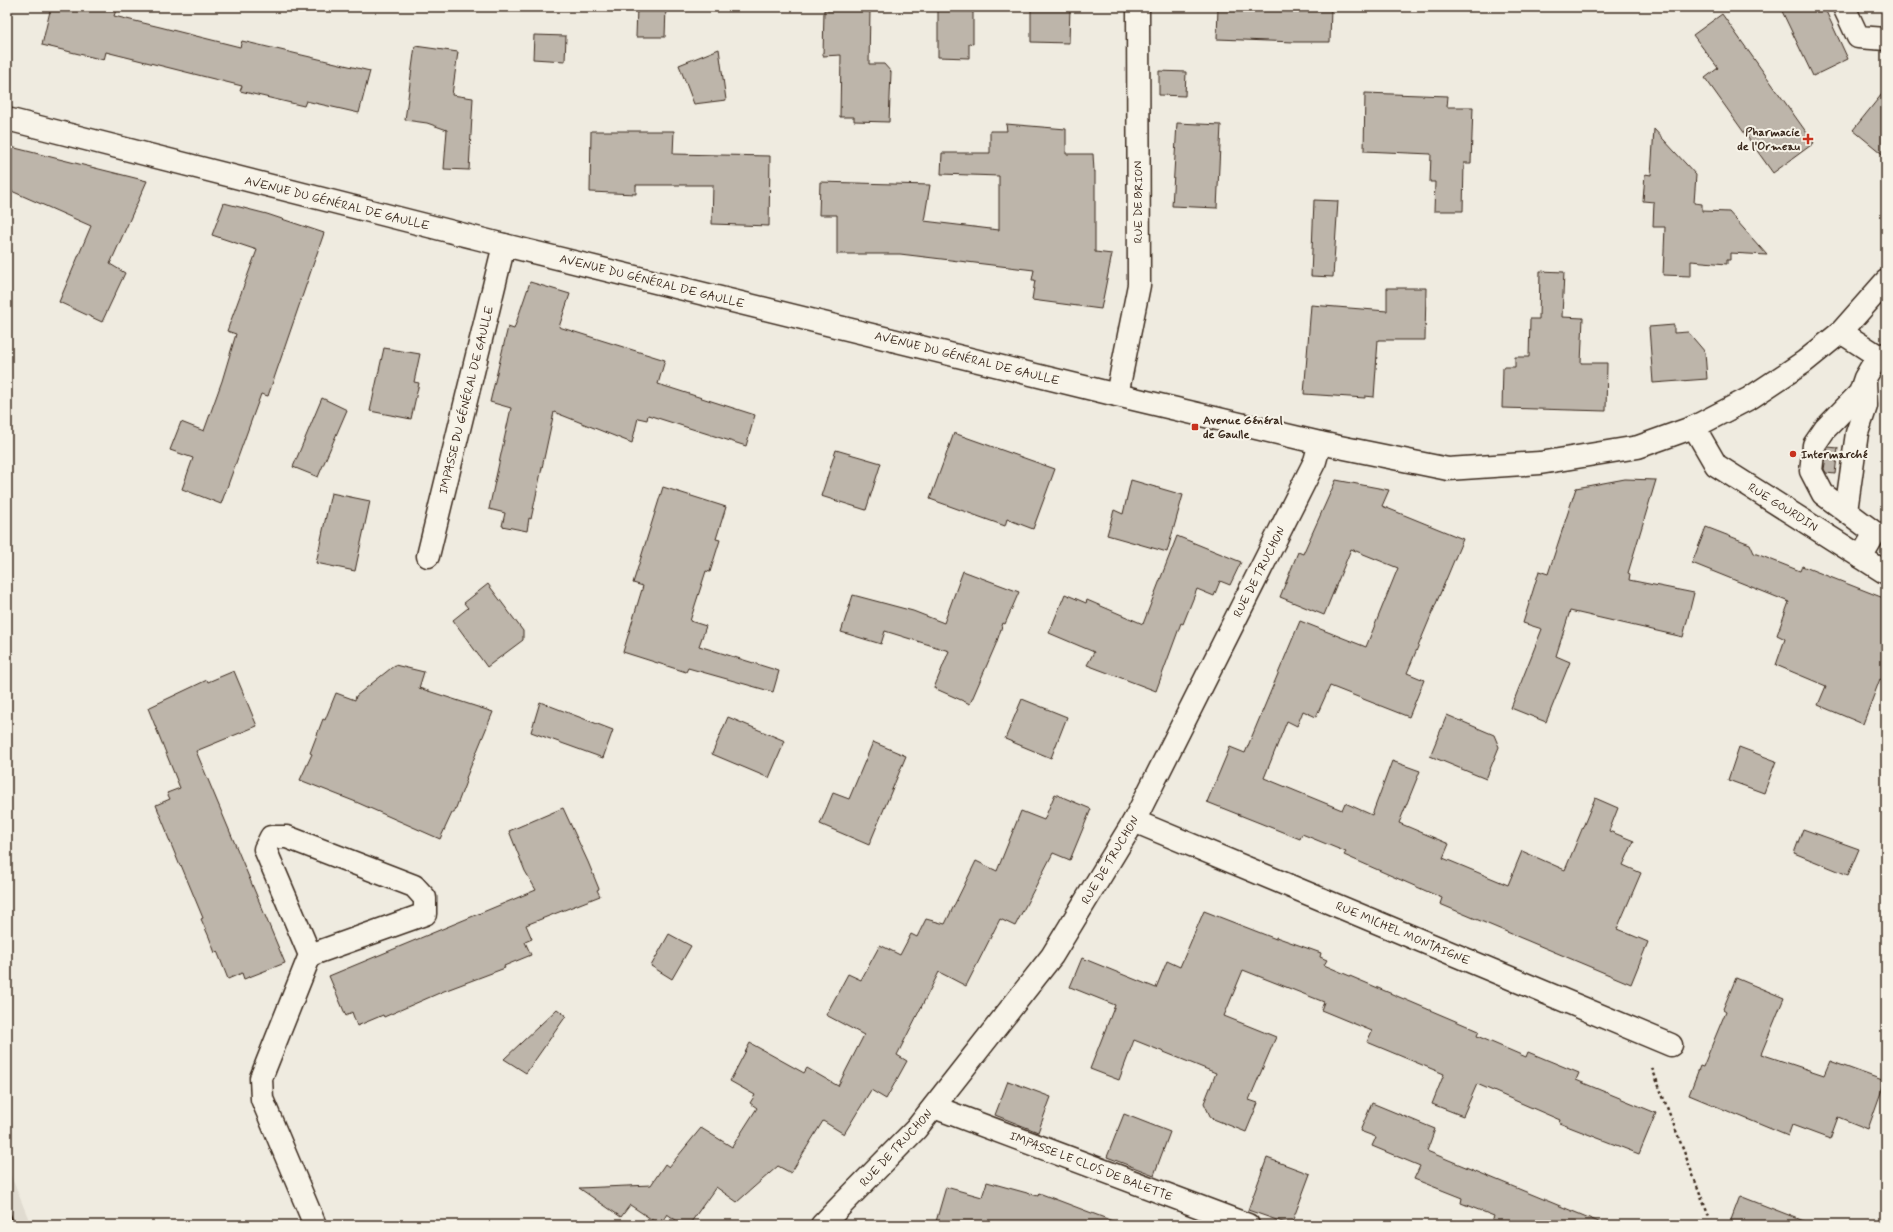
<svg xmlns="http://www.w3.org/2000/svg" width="1893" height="1232" font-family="Mynerve,sans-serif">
<rect width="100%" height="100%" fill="#efebe0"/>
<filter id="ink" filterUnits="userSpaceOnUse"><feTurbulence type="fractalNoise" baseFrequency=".025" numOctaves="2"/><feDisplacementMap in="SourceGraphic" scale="8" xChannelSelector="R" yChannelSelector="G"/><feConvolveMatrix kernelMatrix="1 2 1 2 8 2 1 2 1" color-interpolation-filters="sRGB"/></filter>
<g filter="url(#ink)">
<path fill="#e0dbd0" d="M 7,1166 L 31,1225 L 7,1225 Z"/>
<g fill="#bdb5aa" stroke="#3b2a1e">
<path d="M 51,7 L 117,7 L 114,16 L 160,27 L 240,47 L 242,41 L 370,71 L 359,113 L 306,101 L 304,106 L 240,91 L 242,86 L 106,52 L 104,60 L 42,45 Z"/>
<path d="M 637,7 L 666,7 L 665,37 L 636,37 Z"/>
<path d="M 938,7 L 973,7 L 973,44 L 969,43 L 969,58 L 938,57 Z"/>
<path d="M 1031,7 L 1070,7 L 1069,43 L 1031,42 Z"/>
<path d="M 1218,7 L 1331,7 L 1330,42 L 1294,42 L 1217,39 Z"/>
<path d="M 1780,7 L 1824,7 L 1848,59 L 1813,76 Z"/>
<path d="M 824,10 L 870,10 L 869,64 L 884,64 L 891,72 L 889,122 L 854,121 L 854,117 L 840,117 L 841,55 L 823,56 Z"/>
<path d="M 1722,14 L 1814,143 L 1773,173 L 1705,78 L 1718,68 L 1693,35 Z"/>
<path d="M 534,35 L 566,36 L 565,61 L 533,59 Z"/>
<path d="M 415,46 L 458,52 L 452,95 L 473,98 L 469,170 L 444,169 L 447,130 L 427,123 L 405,120 Z"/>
<path d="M 719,49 L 726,100 L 694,104 L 679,65 Z"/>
<path d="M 1159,71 L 1186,72 L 1185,96 L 1159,95 Z"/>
<path d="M 1886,89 L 1886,157 L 1853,130 Z"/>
<path d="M 1365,93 L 1448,96 L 1447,107 L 1473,107 L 1471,163 L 1464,163 L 1463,211 L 1434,211 L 1435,182 L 1430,182 L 1431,154 L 1364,151 Z"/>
<path d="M 1177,123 L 1221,125 L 1217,208 L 1172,206 Z"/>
<path d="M 1006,124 L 1066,129 L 1066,154 L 1093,154 L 1094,171 L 1095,171 L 1095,252 L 1112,254 L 1101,309 L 1032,300 L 1035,280 L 1032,280 L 1034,270 L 900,254 L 837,254 L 837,215 L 819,215 L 820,182 L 930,185 L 924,221 L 999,230 L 999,176 L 941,174 L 942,153 L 990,153 L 990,131 L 1007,131 Z"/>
<path d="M 1654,129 L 1696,175 L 1694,203 L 1702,204 L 1702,211 L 1729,212 L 1767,255 L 1730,253 L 1730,260 L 1727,260 L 1727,264 L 1691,261 L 1691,276 L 1663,275 L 1665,227 L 1653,227 L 1654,202 L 1643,201 L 1645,174 L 1651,175 Z"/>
<path d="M 591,131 L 674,131 L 673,154 L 770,156 L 769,226 L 712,224 L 713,185 L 636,185 L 636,194 L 590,192 Z"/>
<path d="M 7,146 L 147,181 L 110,264 L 125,273 L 102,322 L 59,302 L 91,226 L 7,189 Z"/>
<path d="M 1314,200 L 1338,201 L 1333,277 L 1311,276 Z"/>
<path d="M 224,203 L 267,214 L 324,233 L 268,396 L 261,394 L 221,504 L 182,489 L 193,458 L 170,450 L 181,422 L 204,431 L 222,381 L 236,334 L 227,331 L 257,250 L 212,235 Z"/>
<path d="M 1540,271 L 1564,272 L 1562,317 L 1583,318 L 1581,363 L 1607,363 L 1606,411 L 1502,408 L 1503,367 L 1515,367 L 1515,357 L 1529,357 L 1530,319 L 1539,319 Z"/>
<path d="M 530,282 L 570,294 L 559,327 L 665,360 L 658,384 L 755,415 L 746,446 L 648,415 L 647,420 L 638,418 L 632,443 L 554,412 L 531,519 L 529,518 L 527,531 L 502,526 L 505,513 L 489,509 L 511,408 L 490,402 L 508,327 L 514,329 Z"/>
<path d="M 1387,288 L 1426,288 L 1425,340 L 1378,340 L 1374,397 L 1365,396 L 1365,398 L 1304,394 L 1311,305 L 1387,311 Z"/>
<path d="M 1674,325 L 1674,333 L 1688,332 L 1705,352 L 1707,379 L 1653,383 L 1649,327 Z"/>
<path d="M 384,348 L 420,354 L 414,382 L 419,383 L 411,419 L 370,411 Z"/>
<path d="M 322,398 L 347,410 L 318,477 L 293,467 Z"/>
<path d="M 954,433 L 1055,469 L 1033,529 L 1007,519 L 1005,526 L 930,499 Z"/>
<path d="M 1828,447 L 1838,448 L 1835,474 L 1826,473 L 1824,469 Z"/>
<path d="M 836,450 L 881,463 L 866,510 L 821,496 Z"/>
<path d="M 1625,479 L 1656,480 L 1628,573 L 1630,574 L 1629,580 L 1694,593 L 1683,637 L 1570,611 L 1556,656 L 1570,662 L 1546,722 L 1511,708 L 1542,629 L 1523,623 L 1539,571 L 1548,574 L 1576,488 Z"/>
<path d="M 1131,480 L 1183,495 L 1167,552 L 1107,535 L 1114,510 L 1123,514 Z"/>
<path d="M 1336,480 L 1389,490 L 1382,506 L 1463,539 L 1407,673 L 1424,680 L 1409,717 L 1330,686 L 1316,717 L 1303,711 L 1297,726 L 1287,721 L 1264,778 L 1342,810 L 1345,803 L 1372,815 L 1392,761 L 1420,771 L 1399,823 L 1449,844 L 1443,858 L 1508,885 L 1522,851 L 1565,870 L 1595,798 L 1618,808 L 1609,831 L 1634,841 L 1623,865 L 1641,873 L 1617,929 L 1648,942 L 1631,984 L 1440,904 L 1442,898 L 1344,855 L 1346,852 L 1302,834 L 1300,839 L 1207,802 L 1230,747 L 1245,753 L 1300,621 L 1366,647 L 1398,568 L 1351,549 L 1324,615 L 1280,597 L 1298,552 L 1303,554 Z"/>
<path d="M 663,487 L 726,507 L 716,539 L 720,540 L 710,572 L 706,571 L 690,621 L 706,626 L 699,646 L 779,671 L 773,692 L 688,668 L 686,672 L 623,652 L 643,586 L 633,583 Z"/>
<path d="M 331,493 L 370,501 L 355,571 L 316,563 Z"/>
<path d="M 1706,527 L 1750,544 L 1754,553 L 1800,571 L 1802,566 L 1886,599 L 1886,681 L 1880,679 L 1863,724 L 1818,705 L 1826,686 L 1776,665 L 1785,639 L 1777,635 L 1789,602 L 1692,563 Z"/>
<path d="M 1177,536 L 1241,562 L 1230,585 L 1220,581 L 1214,596 L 1197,589 L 1183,624 L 1181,623 L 1156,691 L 1087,665 L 1094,652 L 1049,633 L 1065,594 L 1086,603 L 1087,600 L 1143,624 Z"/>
<path d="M 963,571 L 1019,592 L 1005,624 L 1003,623 L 996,644 L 970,704 L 934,688 L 949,651 L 885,631 L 881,644 L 841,632 L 853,595 L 913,611 L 944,623 Z"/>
<path d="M 488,584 L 523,631 L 523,640 L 487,667 L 453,620 L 468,608 L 464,603 Z"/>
<path d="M 395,665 L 424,672 L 419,688 L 493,712 L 466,778 L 467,779 L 454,813 L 452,813 L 440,839 L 356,802 L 300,780 L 312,754 L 310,753 L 323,719 L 325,720 L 336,693 L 355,700 L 356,696 Z"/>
<path d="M 234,671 L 257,726 L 196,751 L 285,963 L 244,979 L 242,973 L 228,979 L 217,951 L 215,953 L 209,937 L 201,919 L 203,918 L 181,865 L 180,866 L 166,832 L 167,832 L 156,805 L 170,799 L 167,793 L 180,788 L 148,708 L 207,680 L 208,682 Z"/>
<path d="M 1022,699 L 1067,717 L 1051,758 L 1005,739 Z"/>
<path d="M 540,702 L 613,730 L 603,758 L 531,732 Z"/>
<path d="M 1447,715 L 1494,735 L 1499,747 L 1486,779 L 1430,756 Z"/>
<path d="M 728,717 L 785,741 L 769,778 L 712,754 Z"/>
<path d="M 873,742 L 906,756 L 869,845 L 820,824 L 833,793 L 849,799 Z"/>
<path d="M 1739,747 L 1776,761 L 1764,793 L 1728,780 Z"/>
<path d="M 1055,794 L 1091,809 L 1070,860 L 1053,853 L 1015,926 L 1000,919 L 966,986 L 939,972 L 897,1055 L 907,1061 L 886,1099 L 871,1090 L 844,1134 L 823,1121 L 791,1173 L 778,1166 L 737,1202 L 716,1187 L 689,1225 L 683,1225 L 667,1214 L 660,1225 L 630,1205 L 621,1217 L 579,1188 L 651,1185 L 665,1164 L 669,1167 L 701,1128 L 732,1147 L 757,1108 L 750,1103 L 755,1095 L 730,1081 L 750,1043 L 804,1073 L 807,1068 L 838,1086 L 864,1035 L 826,1015 L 848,974 L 861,980 L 880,945 L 900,955 L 911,934 L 917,937 L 926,919 L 945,924 L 976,861 L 997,871 L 1021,811 L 1044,820 Z"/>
<path d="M 563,808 L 588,862 L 599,889 L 597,890 L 600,896 L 526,925 L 532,939 L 525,942 L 531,955 L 504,966 L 505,968 L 444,991 L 384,1017 L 383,1015 L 357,1026 L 352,1012 L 346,1016 L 329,976 L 536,890 L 525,871 L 509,831 Z"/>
<path d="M 1803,829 L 1859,849 L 1848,875 L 1794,853 Z"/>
<path d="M 1204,911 L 1276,939 L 1276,937 L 1321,953 L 1320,957 L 1327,960 L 1324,965 L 1479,1031 L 1477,1036 L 1526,1057 L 1528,1052 L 1579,1073 L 1576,1080 L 1656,1113 L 1639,1154 L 1559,1123 L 1560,1120 L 1477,1084 L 1463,1116 L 1432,1104 L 1444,1074 L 1367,1042 L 1372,1031 L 1321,1010 L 1324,1002 L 1243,970 L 1224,1016 L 1276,1037 L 1249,1100 L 1258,1103 L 1246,1132 L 1211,1118 L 1204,1103 L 1216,1073 L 1134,1040 L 1119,1080 L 1090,1069 L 1115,1005 L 1070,987 L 1082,958 L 1156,988 L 1167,961 L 1180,967 Z"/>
<path d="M 669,934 L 691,946 L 672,979 L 651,966 Z"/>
<path d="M 1736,978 L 1784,998 L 1761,1054 L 1824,1075 L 1830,1061 L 1885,1081 L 1868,1129 L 1838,1117 L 1830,1139 L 1792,1125 L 1788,1136 L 1689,1095 L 1700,1066 L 1703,1067 L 1714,1040 L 1726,1011 L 1723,1009 Z"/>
<path d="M 557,1009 L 566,1016 L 526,1073 L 504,1059 Z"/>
<path d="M 1008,1081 L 1051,1097 L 1038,1132 L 995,1115 Z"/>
<path d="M 1372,1103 L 1435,1129 L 1427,1151 L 1606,1225 L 1490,1225 L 1494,1216 L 1461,1203 L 1462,1198 L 1414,1179 L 1420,1166 L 1372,1146 L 1376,1137 L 1360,1131 Z"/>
<path d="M 1124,1114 L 1170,1132 L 1154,1175 L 1107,1157 Z"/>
<path d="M 1267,1158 L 1310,1174 L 1291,1225 L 1248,1210 Z"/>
<path d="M 987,1182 L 1038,1196 L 1039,1193 L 1118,1223 L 1117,1225 L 935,1225 L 946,1187 L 982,1197 Z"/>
<path d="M 1740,1196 L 1809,1223 L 1809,1225 L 1729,1225 Z"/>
</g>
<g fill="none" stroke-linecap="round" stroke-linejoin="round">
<g stroke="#3b2a1e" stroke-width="25">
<g id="minor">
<path d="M 1844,7 L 1858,37 L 1886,39"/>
<path d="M 7,119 L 504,245 L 1117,395 L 1320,443 L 1448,469 L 1540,463 L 1638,447 L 1694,427 L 1750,398 L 1804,362 L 1841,332 L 1886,281"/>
<path d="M 1841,332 L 1878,356 L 1886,354"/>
<path d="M 1117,395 L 1139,285 L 1138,7"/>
<path d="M 1694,427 L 1716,465 L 1886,573"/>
<path d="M 1846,511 L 1857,433 L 1866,406 L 1865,382"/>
<path d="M 428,556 L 504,245"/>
<path d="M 1861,557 L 1875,533 L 1823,494 L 1811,471 L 1814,445 L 1825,429 L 1860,393 L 1865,378 L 1878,356"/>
<path d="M 1134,821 L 1671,1045"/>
<path d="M 310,955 L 425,914 L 425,898 L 414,886 L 287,837 L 271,837 L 265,849 L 310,955 L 261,1078 L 262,1099 L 315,1225"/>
<path d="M 934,1107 L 1248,1225"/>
<path d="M 822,1225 L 916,1129 L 1052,956 L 1134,821 L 1315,461 L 1320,443"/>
</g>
</g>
<path stroke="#3b2a1e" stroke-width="2.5" stroke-dasharray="3 3" stroke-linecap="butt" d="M 1652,1068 L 1709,1217"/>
<use href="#minor" stroke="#f7f3e8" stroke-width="22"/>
<path stroke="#3b2a1e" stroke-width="3" d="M 7,1208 L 14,1225"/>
</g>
</g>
<g fill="#c8321e" stroke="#f7f3e8" stroke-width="1.5">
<path d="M1806 133h4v4h4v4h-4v4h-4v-4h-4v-4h4z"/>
<rect x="1191" y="423" width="8" height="8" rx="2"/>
<circle cx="1793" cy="454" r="4"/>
</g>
<g text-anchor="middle" stroke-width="4" stroke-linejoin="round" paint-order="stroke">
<g font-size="12" font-weight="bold" fill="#3b2a1e" stroke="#f7f3e8" text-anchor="start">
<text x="1800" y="136" text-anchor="end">Pharmacie<tspan x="1800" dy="14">de l'Ormeau</tspan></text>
<text x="1203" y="424">Avenue Général<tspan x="1203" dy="14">de Gaulle</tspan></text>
<text x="1801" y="458">Intermarché</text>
</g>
<g font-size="12" fill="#3b2a1e" stroke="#f7f3e8">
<text transform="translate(1138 202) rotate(-90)" y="4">RUE DE BRION</text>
<text transform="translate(337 203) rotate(14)" y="4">AVENUE DU GÉNÉRAL DE GAULLE</text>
<text transform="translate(652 281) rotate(14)" y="4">AVENUE DU GÉNÉRAL DE GAULLE</text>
<text transform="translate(967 358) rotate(14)" y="4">AVENUE DU GÉNÉRAL DE GAULLE</text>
<text transform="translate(466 400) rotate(-76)" y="4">IMPASSE DU GÉNÉRAL DE GAULLE</text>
<text transform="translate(1783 507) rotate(32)" y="4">RUE GOURDIN</text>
<text transform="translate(1259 572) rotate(-63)" y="4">RUE DE TRUCHON</text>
<text transform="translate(1110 860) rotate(-59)" y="4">RUE DE TRUCHON</text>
<text transform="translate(1403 933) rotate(23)" y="4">RUE MICHEL MONTAIGNE</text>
<text transform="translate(896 1148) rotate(-47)" y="4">RUE DE TRUCHON</text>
<text transform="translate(1091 1166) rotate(21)" y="4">IMPASSE LE CLOS DE BALETTE</text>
</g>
</g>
<rect width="1893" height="1232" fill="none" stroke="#f7f3e8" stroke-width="24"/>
<rect x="12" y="12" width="1869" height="1208" fill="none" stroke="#3b2a1e" stroke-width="1.5" filter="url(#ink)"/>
</svg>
